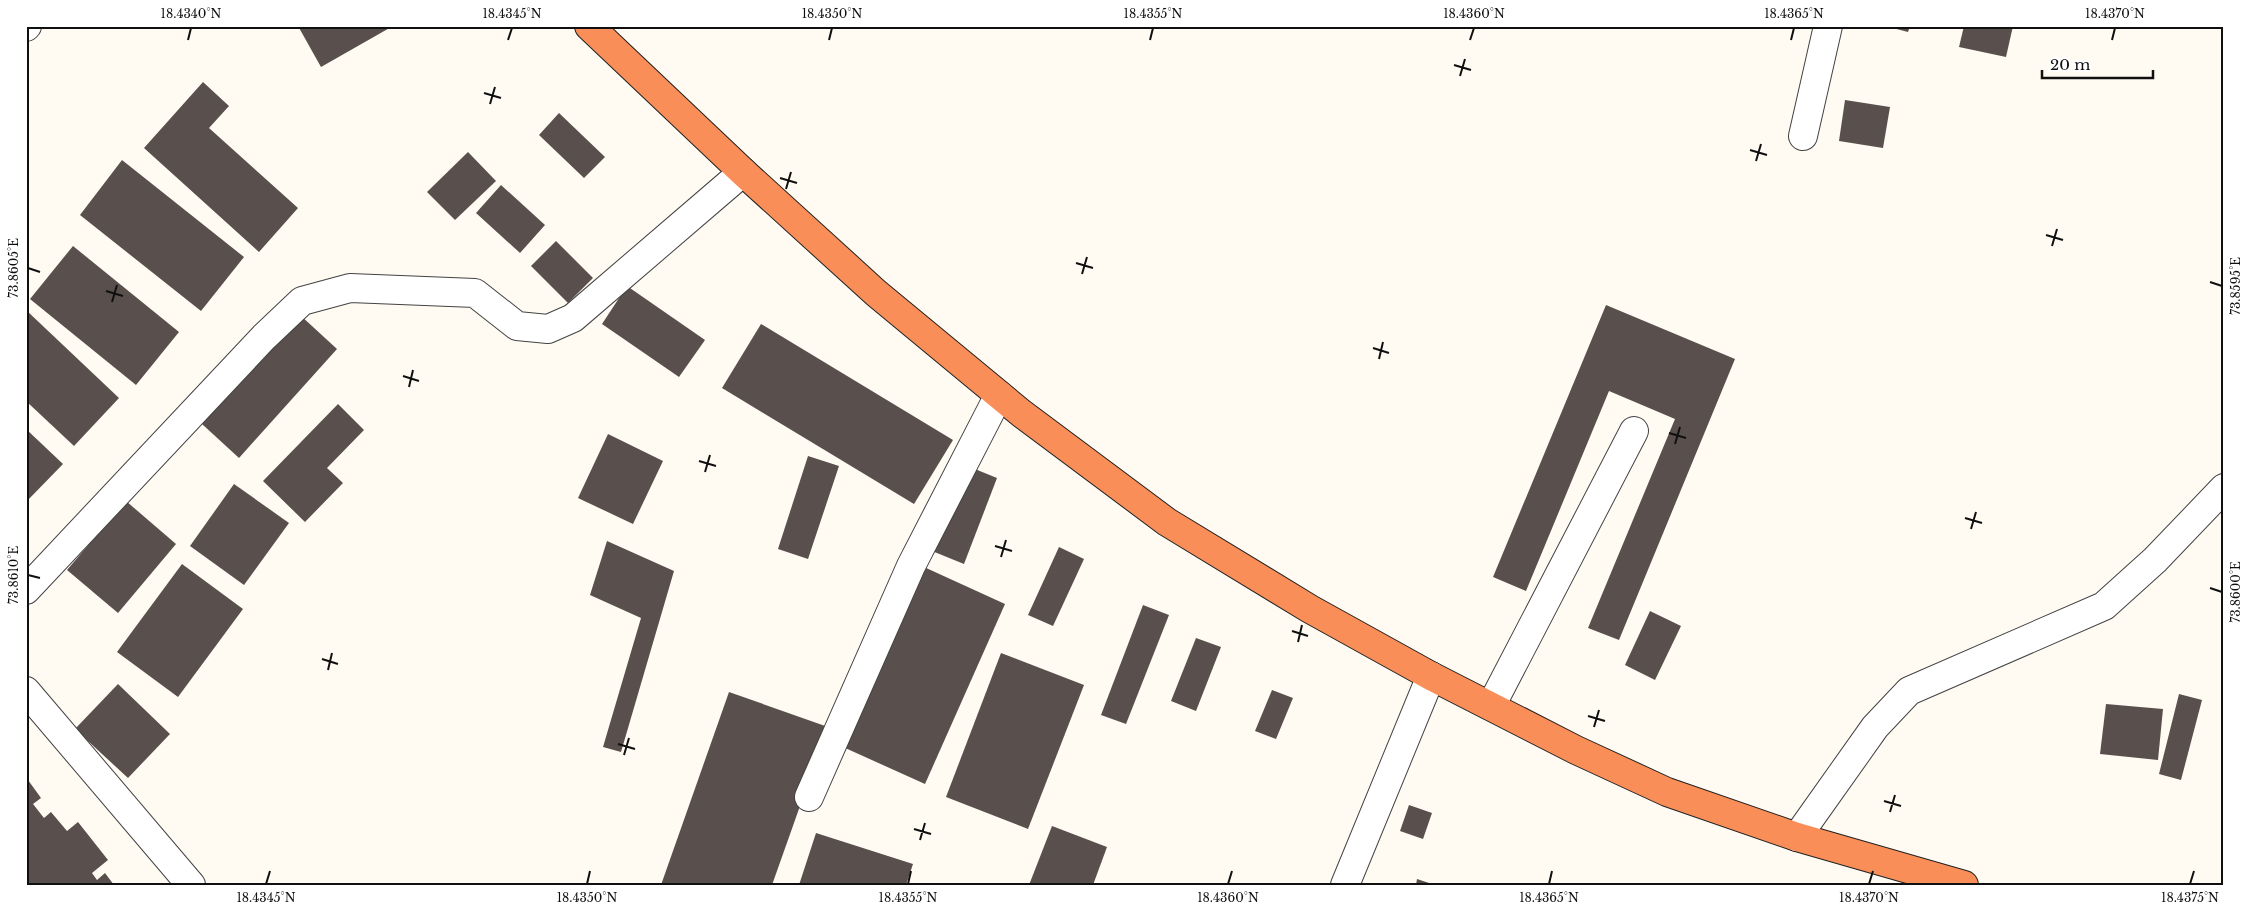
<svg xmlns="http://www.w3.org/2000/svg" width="2250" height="911" font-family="'Libre Baskerville',serif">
<rect width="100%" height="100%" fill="#fffbf3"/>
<g fill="#594f4c">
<path d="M 298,26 L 393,26 L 321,67 Z"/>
<path d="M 1885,26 L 1910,26 L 1908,32 Z"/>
<path d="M 1964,26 L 2013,26 L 2006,57 L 1959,47 Z"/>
<path d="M 203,82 L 229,106 L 209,128 L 298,208 L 259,252 L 144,148 Z"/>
<path d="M 1845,100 L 1890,107 L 1883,148 L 1839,141 Z"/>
<path d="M 559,113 L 605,157 L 584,178 L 539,135 Z"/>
<path d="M 468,152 L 496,181 L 455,220 L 427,192 Z"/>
<path d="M 122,160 L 244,257 L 201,311 L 80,215 Z"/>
<path d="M 501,185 L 545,225 L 520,253 L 476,213 Z"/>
<path d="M 556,241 L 593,278 L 568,303 L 531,266 Z"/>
<path d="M 73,246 L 179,332 L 136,385 L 30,299 Z"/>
<path d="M 627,286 L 705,340 L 679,377 L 602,324 Z"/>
<path d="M 1606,305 L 1735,359 L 1619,640 L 1588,628 L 1675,419 L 1609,391 L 1526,591 L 1493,577 Z"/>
<path d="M 26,310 L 119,398 L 74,446 L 26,401 Z"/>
<path d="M 300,315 L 337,349 L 239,458 L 202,424 Z"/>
<path d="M 761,324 L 953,440 L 914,504 L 722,388 Z"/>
<path d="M 338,404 L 364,430 L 327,468 L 343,483 L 305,522 L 263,481 Z"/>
<path d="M 26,429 L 63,464 L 26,502 Z"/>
<path d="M 608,434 L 663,461 L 633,524 L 578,498 Z"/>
<path d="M 808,456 L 839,466 L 808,559 L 778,549 Z"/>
<path d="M 965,465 L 997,478 L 964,564 L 932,551 Z"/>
<path d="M 234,484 L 289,523 L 244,585 L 190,546 Z"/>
<path d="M 126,501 L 176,544 L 118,613 L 67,570 Z"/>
<path d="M 607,541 L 674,571 L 621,752 L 603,747 L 641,618 L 590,595 Z"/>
<path d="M 1059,547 L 1084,559 L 1053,626 L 1028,615 Z"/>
<path d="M 182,564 L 243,609 L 178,697 L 117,652 Z"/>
<path d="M 924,567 L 1005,604 L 925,784 L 843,747 Z"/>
<path d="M 1143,605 L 1169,615 L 1126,724 L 1101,715 Z"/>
<path d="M 1650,611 L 1681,626 L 1655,680 L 1625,665 Z"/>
<path d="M 1196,638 L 1221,647 L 1196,711 L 1171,701 Z"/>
<path d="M 1001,653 L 1084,685 L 1028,829 L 946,797 Z"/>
<path d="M 118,684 L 170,734 L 128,778 L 75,729 Z"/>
<path d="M 1272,690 L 1293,698 L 1276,739 L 1255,731 Z"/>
<path d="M 729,692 L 828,727 L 772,885 L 661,885 Z"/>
<path d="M 2179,694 L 2202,700 L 2181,780 L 2159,774 Z"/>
<path d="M 2106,704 L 2163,709 L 2158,760 L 2100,754 Z"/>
<path d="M 28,780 L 41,798 L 33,804 L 44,818 L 51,812 L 67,831 L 78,822 L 108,860 L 92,873 L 97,880 L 105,873 L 114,885 L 29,885 L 26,881 Z"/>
<path d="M 1409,805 L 1432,813 L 1423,839 L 1400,831 Z"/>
<path d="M 1052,826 L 1107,847 L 1093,885 L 1029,885 Z"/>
<path d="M 816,833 L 913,864 L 906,885 L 799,885 Z"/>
<path d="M 1417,879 L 1432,884 L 1432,885 L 1416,885 Z"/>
</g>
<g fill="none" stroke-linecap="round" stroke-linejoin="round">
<g stroke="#434343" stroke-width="30">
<g id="minor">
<path d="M 26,27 L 27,26"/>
<path d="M 1803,136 L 1828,26"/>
<path d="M 26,590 L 264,337 L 302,301 L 350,288 L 475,293 L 517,326 L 548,329 L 573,318 L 743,172"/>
<path d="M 26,691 L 191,885"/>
<path d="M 1491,706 L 1634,431"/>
<path d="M 809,797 L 911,566 L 999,395"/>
<path d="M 1797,837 L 1875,727 L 1909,691 L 2104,606 L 2155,560 L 2224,488"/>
<path d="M 1345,885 L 1431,676"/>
</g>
</g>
<g stroke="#212121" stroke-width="30">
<path id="highway" d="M 589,26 L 743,172 L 876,293 L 1021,413 L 1167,522 L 1310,609 L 1431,676 L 1576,750 L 1667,792 L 1797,837 L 1964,885"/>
</g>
<use href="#minor" stroke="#fff" stroke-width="28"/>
<use href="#highway" stroke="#f98e58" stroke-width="28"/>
</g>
<path fill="none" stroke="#101010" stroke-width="2" d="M 188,40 L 191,28M 508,40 L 512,28M 829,40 L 832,28M 1150,40 L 1153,28M 1470,40 L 1474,28M 1791,40 L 1794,28M 2112,40 L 2115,28M 1454,65 L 1471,70M 1460,76 L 1465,59M 484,93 L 501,98M 490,104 L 495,87M 1750,150 L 1767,155M 1756,161 L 1761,144M 780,178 L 797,183M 786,189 L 791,172M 2046,235 L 2063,240M 2052,246 L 2057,229M 1076,263 L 1093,268M 28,268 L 40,272M 1082,274 L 1087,257M 2210,282 L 2222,286M 106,291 L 123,296M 112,302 L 117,285M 1373,348 L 1389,353M 1379,359 L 1383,342M 403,376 L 419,381M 409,387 L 413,370M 1669,433 L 1686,438M 1675,444 L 1680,427M 699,461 L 716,466M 705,472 L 710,455M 1965,518 L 1982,523M 1971,529 L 1976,512M 995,546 L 1012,551M 1001,557 L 1006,540M 28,575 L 40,578M 2210,588 L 2222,592M 1292,631 L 1308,636M 1298,642 L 1302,625M 322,659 L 338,664M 328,670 L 332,653M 1588,716 L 1605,721M 1594,727 L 1599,710M 618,744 L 635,749M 624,755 L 629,738M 1884,801 L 1901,806M 1890,812 L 1895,795M 914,829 L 931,834M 920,840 L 925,823M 266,884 L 270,871M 587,884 L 590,871M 908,884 L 911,871M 1228,884 L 1232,871M 1549,884 L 1552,871M 1869,884 L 1873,871M 2190,884 L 2194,871"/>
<rect width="2250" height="911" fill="none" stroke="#ffffff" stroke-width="55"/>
<path d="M2042 70v8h111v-8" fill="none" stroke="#101010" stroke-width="2.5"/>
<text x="2050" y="70" font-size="15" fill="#101010" stroke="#ffffff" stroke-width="4" paint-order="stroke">20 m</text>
<rect x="28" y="28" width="2194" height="856" fill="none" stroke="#101010" stroke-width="2"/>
<g font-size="12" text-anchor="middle" fill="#101010">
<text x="191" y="18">18.4340°N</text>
<text x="512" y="18">18.4345°N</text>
<text x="832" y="18">18.4350°N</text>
<text x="1153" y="18">18.4355°N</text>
<text x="1474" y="18">18.4360°N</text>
<text x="1794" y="18">18.4365°N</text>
<text x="2115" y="18">18.4370°N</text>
<text transform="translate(14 268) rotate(-90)" y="4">73.8605°E</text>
<text transform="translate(2236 286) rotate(-90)" y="4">73.8595°E</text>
<text transform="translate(14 575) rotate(-90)" y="4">73.8610°E</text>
<text transform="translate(2236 592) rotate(-90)" y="4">73.8600°E</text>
<text x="266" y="902">18.4345°N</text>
<text x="587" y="902">18.4350°N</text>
<text x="908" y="902">18.4355°N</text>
<text x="1228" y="902">18.4360°N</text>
<text x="1549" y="902">18.4365°N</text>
<text x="1869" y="902">18.4370°N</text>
<text x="2190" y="902">18.4375°N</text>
</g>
</svg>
